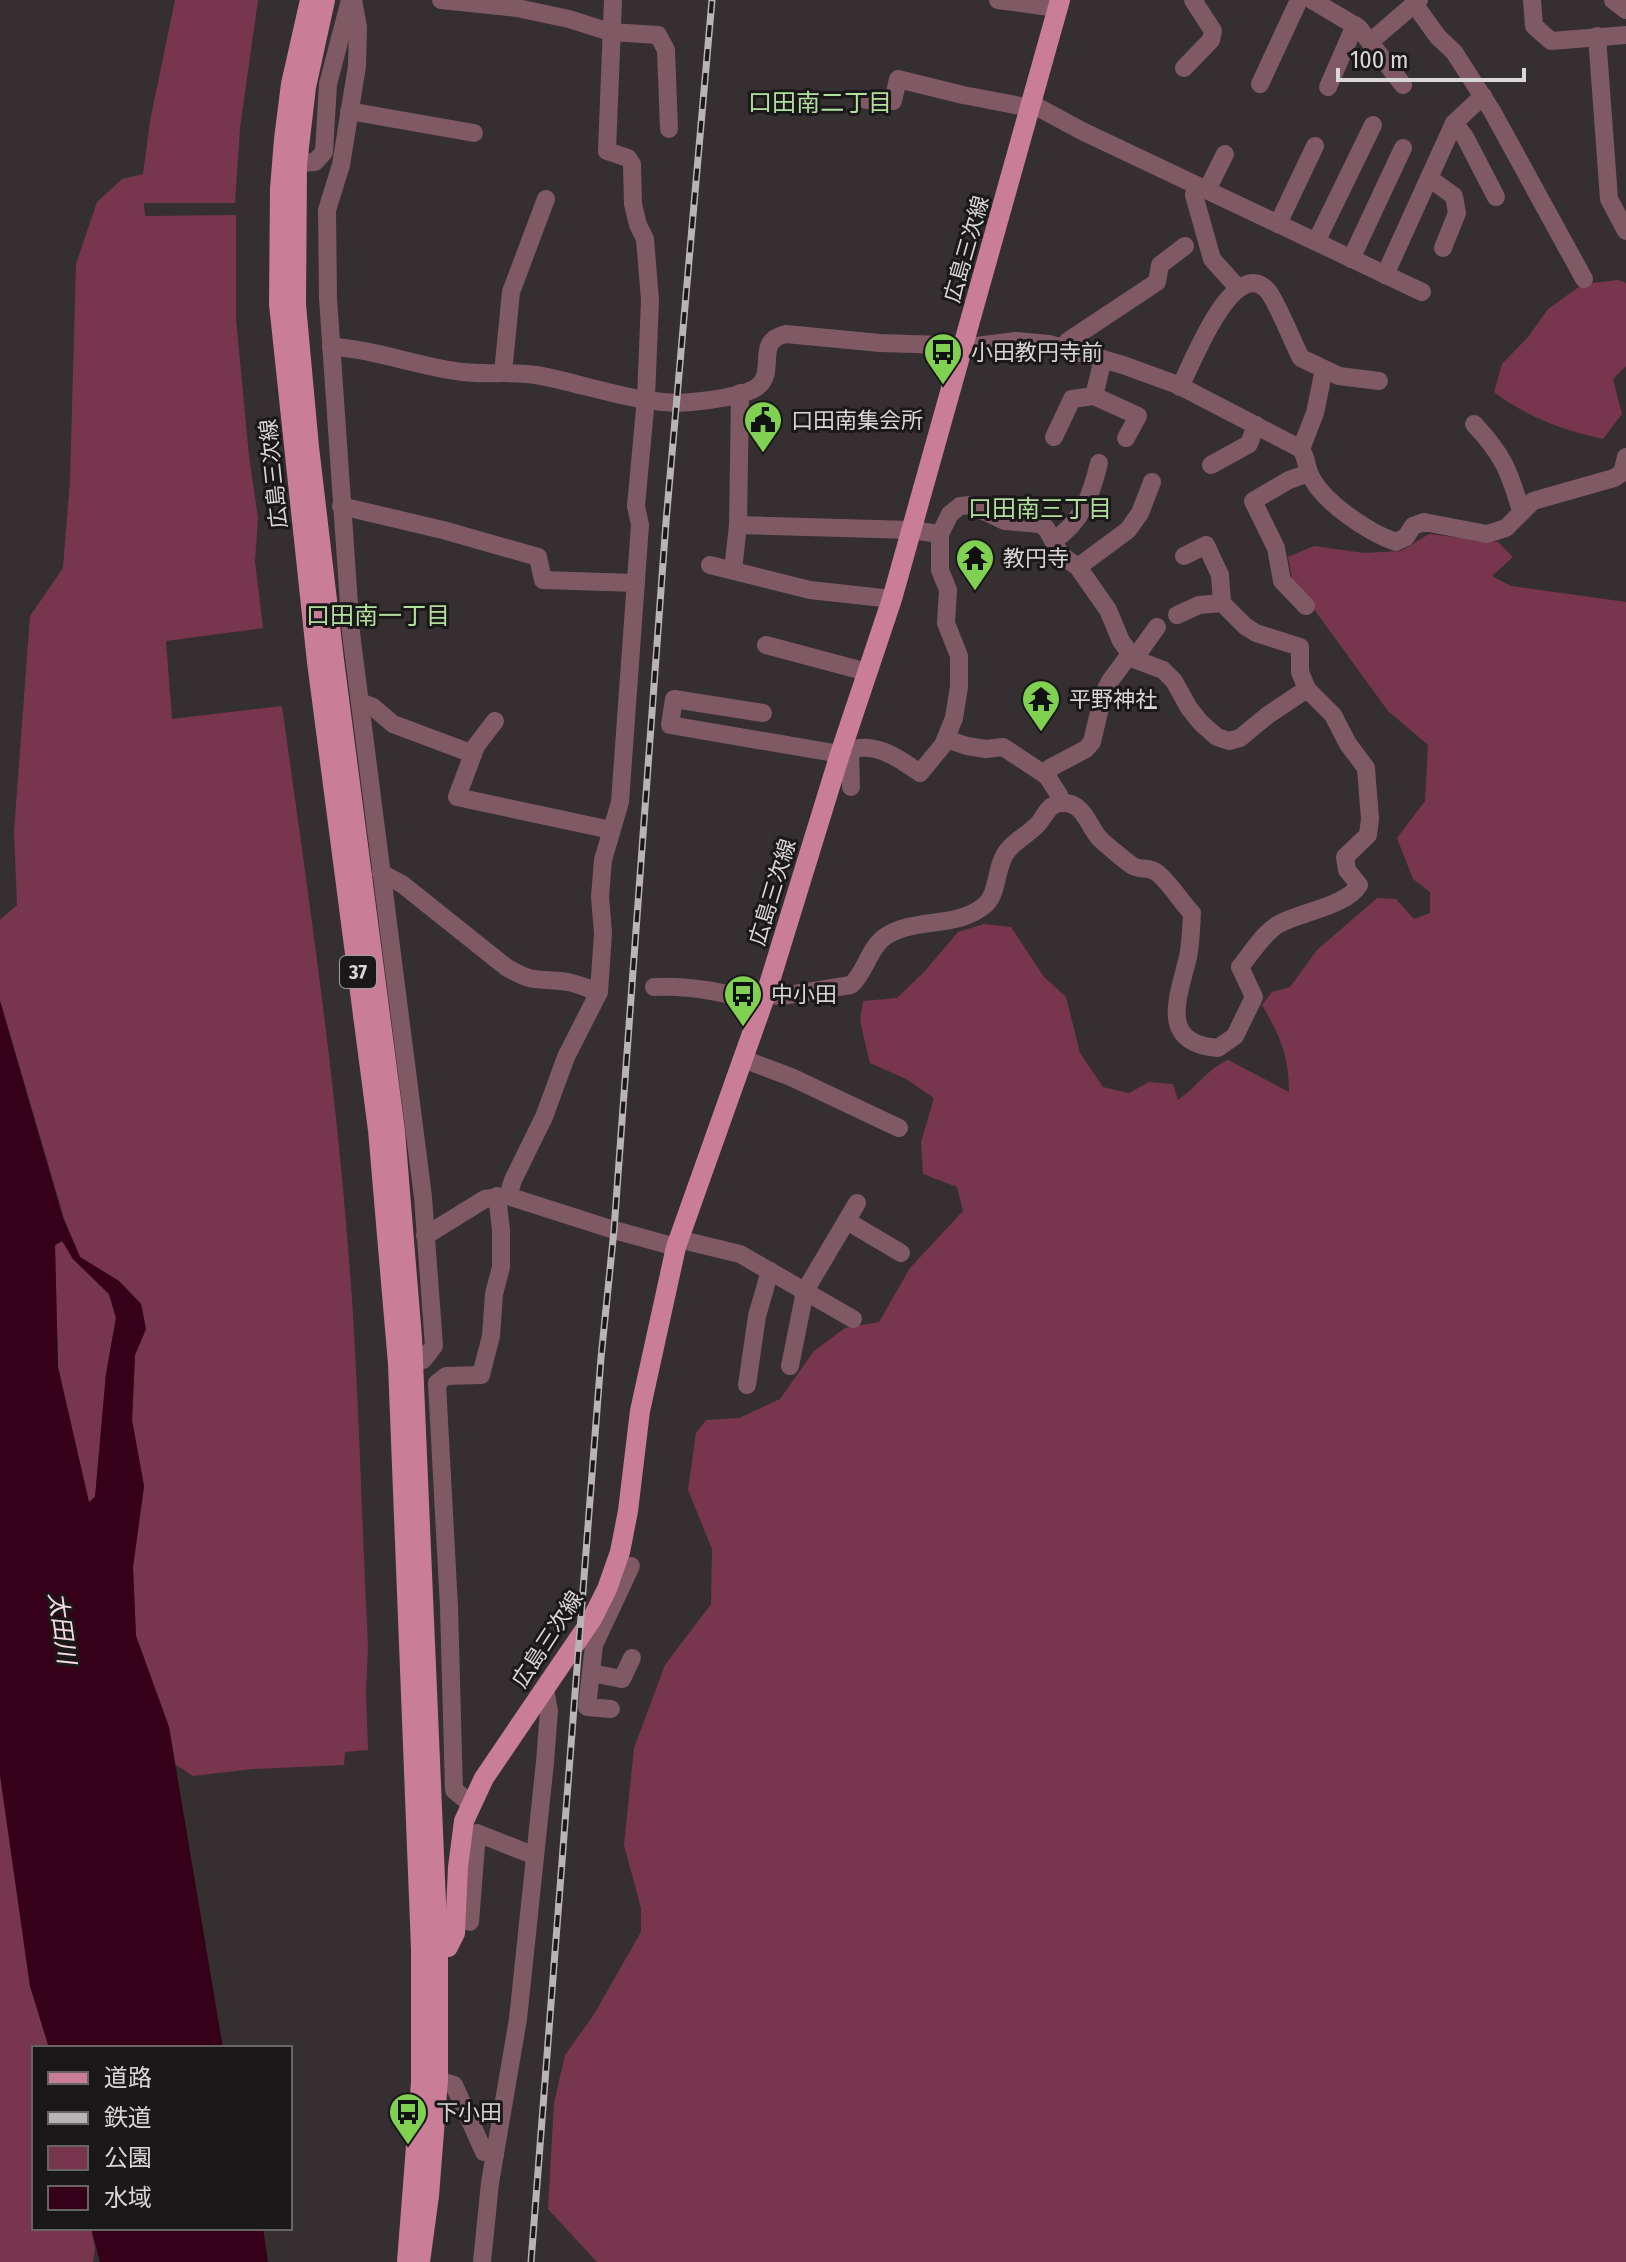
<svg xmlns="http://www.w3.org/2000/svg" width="1626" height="2262" font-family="'Fira Sans Condensed','Noto Sans JP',sans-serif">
<rect width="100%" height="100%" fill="#352f31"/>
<g fill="#78364e">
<path d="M 175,0 L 258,0 L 240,128 L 235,203 L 144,203 L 145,216 L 236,215 L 236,319 L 249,456 L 258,518 L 255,561 L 263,628 L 166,641 L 172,719 L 282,706 C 307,886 334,1066 348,1247 C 359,1379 361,1513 368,1646 L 366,1691 L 368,1750 L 345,1752 L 344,1765 L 252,1769 L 193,1776 L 175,1764 L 169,1727 L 136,1636 L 133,1567 L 144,1487 L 132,1420 L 135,1355 L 146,1329 L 141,1304 L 119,1281 L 80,1257 L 64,1218 L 0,1000 L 0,920 L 17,905 L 14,832 L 30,616 L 63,568 L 70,480 L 76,264 L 97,202 L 122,179 L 143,174 L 150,121 Z"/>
<path d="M 1618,280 L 1626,283 L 1626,366 L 1613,379 L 1622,414 L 1603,439 C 1563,430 1527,417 1494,392 L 1502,364 L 1528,337 L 1548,309 L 1583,284 Z"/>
<path d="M 1429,534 L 1498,542 L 1513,557 L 1492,576 L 1511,586 L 1626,602 L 1626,2262 L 597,2262 L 548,2209 L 554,2103 L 565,2055 L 593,2016 L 641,1932 L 641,1908 L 624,1845 L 634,1748 L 665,1665 L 711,1604 L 712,1549 L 688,1490 L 696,1433 L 706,1420 L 739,1418 L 780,1399 L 814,1351 L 845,1328 L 879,1322 L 910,1268 L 963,1211 L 957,1187 L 923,1174 L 921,1142 L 934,1098 L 906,1079 L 870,1063 L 860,1021 L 863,1001 L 897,998 L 925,971 L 958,932 L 984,924 L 1011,927 L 1044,977 L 1066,997 L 1080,1053 L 1103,1087 L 1129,1093 L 1149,1082 L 1173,1084 L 1178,1100 C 1197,1087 1207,1069 1228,1060 L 1289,1092 C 1289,1055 1280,1036 1262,1005 L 1272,992 L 1290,987 L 1317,950 L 1377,898 L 1396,899 L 1414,919 L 1430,913 L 1430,892 L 1413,879 L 1397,838 L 1425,801 L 1428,745 L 1388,711 L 1292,579 L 1288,557 L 1314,546 L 1364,553 L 1401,551 Z"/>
<path d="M 63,1241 L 73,1259 L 109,1294 L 116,1318 L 106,1374 L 95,1497 L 89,1503 L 58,1367 L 55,1245 Z"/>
<path d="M 0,1775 L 30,1986 L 49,2048 L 34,2048 L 34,2228 L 91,2228 L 95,2248 L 93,2262 L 0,2262 Z"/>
</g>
<g fill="#360018" fill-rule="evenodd">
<path d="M 0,1001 L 63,1218 L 80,1257 L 119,1281 L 141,1304 L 146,1329 L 135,1355 L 132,1420 L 144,1486 L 133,1567 L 136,1636 L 169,1727 L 223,2048 L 49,2048 L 30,1986 L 0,1775 ZM 62,1241 L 73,1259 L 109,1294 L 116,1318 L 106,1374 L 95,1497 L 89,1502 L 58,1367 L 55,1245 Z"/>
<path d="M 91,2228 L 263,2228 L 268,2262 L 100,2262 Z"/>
</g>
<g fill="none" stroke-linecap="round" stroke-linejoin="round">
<g stroke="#7f5964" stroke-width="18">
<path d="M 353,0 L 358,27 L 357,66 L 341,165 L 327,210 L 328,298 L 351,633 L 423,1197 L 434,1346 L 423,1360 L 401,1364"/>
<path d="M 441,0 L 517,8 L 569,19 L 610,32 L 658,35 L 666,50 L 669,129"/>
<path d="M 998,0 L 1057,8"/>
<path d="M 1312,0 L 1359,28 L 1403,85"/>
<path d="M 1532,0 L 1534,26 L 1551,41 L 1626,35"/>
<path d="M 1613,0 L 1626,10"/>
<path d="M 1415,5 L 1438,37 L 1454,52 L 1492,111 L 1584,279"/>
<path d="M 1597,36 L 1609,199 L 1626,231"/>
<path d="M 1370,42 L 1419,0"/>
<path d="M 1184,68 L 1211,40 L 1213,31 L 1193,0"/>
<path d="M 1260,84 L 1299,0"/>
<path d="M 1328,87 L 1355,25"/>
<path d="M 866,100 L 893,101 L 898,79 L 963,95 L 1031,108"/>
<path d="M 1032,104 L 1082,131 L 1422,292"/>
<path d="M 349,111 L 474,133"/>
<path d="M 1454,123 L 1465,137 L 1496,197"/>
<path d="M 285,164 L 315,162 L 324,152 L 328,84 L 350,0"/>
<path d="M 1429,178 L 1454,196 L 1457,213 L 1443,248"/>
<path d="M 1196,185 L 1194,195 L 1212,259 L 1238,288"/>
<path d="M 1207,190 L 1225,154"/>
<path d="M 1278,224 L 1315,146"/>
<path d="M 1316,242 L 1373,125"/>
<path d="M 1351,259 L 1403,148"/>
<path d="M 1385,275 L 1454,123 L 1483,96"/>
<path d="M 331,347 C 376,349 418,367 463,372 C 487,375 512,371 536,375 C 583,383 644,407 692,402 C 706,401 745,396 757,387 C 778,372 753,341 786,334 L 880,343 L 976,346 L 1016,341 L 1049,344 L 1123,365 L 1178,385 L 1301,449 C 1308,461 1305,462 1309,472 C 1319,500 1369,533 1396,542 L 1406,537 L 1413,526 L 1424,522 L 1487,534 L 1506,528 L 1533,501 L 1614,478 L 1622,473 L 1626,457"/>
<path d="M 1062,348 L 1068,341 L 1157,282 L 1160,265 L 1185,246"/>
<path d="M 503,373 L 511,292 L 546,199"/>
<path d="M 1180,387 C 1192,364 1234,253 1268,291 C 1277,302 1293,343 1301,358 L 1339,376 L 1379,381"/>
<path d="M 1094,396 L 1103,359"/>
<path d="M 1474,424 C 1503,455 1509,470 1521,511"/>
<path d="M 1054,437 L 1072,399 L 1094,396 L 1138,416 L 1126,438"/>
<path d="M 1301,449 L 1315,413 L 1324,369"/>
<path d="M 1211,465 L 1249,444 L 1256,425"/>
<path d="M 341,506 L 443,530 L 538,557 L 543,580 L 636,583"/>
<path d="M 738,525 L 911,530 L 940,534"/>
<path d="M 1053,541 C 1082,522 1091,496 1099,463"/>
<path d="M 710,565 L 810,590 L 892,599"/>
<path d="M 1078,567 L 1128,530 L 1140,513 L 1152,482"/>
<path d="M 733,570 L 738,525 L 740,393"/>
<path d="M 1306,606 L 1282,581 L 1276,548 L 1253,501 L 1289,480 L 1309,473"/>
<path d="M 1177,615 L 1199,605 L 1222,603"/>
<path d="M 766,645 L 867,672"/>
<path d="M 1134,659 L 1157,627"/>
<path d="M 360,702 L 373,707 L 393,724 L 473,754"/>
<path d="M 763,713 L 674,699 L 670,725 L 840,754"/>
<path d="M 495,721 L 476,746 L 457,797 L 611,830"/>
<path d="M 946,739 L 967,746 L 986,749 L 1003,747 L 1047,776"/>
<path d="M 842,750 C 850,752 852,749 860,748 C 883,746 902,761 920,773 L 943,745 L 954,718 L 959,687 L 959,656 L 946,623 L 948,590 L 940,570 L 940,534 L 950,514 L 960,506 L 971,505 L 1005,521 L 1039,524 L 1046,528 L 1061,555 L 1078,567 L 1108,610 L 1121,641 L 1134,659 L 1163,670 L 1174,681 L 1189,708 L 1201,723 L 1217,737 L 1229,741 L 1240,738 L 1268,715 L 1307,689"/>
<path d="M 850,752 L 851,787"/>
<path d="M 1059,803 L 1059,795 L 1047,776 L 1050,768 L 1086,749 L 1092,742 L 1103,695 L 1110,681 L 1130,654"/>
<path d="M 381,873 L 402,884 L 506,967 C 536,985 537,977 568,982 C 578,984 589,989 599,992"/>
<path d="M 654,987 C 692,985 726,993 763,1003"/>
<path d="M 766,994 L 782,996 L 851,985 C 866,972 869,947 886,936 C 915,917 957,929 985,905 C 999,893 995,865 1008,850 C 1016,840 1027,835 1036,826 C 1042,821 1045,812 1051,807 C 1054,805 1059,803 1062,803 C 1084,801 1089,828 1100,839 C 1104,843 1129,864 1133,866 C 1140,870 1149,867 1156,872 C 1169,881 1180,901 1192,913 C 1191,928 1191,943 1188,957 C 1179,996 1157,1043 1218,1048 L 1235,1036 L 1254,997 L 1240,967 C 1251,954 1264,932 1279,924 C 1300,912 1347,906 1359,885 L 1347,870 L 1345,857 L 1368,835 L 1370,819 L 1366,768 L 1348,744 L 1333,715 L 1307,689 L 1300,672 L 1300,647 L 1256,633 L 1245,626 L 1222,603 L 1220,575 L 1206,545 L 1184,556"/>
<path d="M 743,1059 L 791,1077 L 899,1128"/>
<path d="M 508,1196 L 513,1180 L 544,1117 L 566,1057 L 599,992 L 603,933 L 600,897 L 603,860 L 620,802 L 640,525 L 636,506 L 646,398 L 650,300 L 645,239 L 638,225 L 633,204 L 632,164 L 628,158 L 607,151 L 613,0"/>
<path d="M 847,1221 L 901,1253"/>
<path d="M 425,1236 L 485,1199 L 508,1196 L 614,1230 L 676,1247"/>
<path d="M 678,1239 L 740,1254 L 853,1319"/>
<path d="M 790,1366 L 805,1291 L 857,1203"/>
<path d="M 747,1385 L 757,1316 L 770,1271"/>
<path d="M 591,1673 L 622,1679 L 632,1658"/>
<path d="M 611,1709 L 587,1707 L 594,1645 L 631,1566"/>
<path d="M 472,1805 L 454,1790 L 449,1607 L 437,1383 L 446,1376 L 481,1375 L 491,1336 L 494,1294 L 501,1267 L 501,1230 L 497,1196"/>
<path d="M 470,1922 L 477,1833 L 535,1856"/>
<path d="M 438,2080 L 454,2085 L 484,2152 L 495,2154"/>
<path d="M 482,2262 L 490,2183 L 518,2019 L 545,1762 L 549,1711 L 545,1689"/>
</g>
<g stroke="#ca7d96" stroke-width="20">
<path d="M 310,0 L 291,84 L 284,139 L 280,189 L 279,304 L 317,662 L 378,1130 L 398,1364 L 421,1949 L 421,2082 L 407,2262"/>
<path d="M 325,0 L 306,87 L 297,164 L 296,305 L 309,447 L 334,660 L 395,1131 L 412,1338 L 438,1949 L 438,2080 L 429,2196 L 420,2262"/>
<path d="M 429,1949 L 448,1947 L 455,1933 L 458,1867 L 464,1821 L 484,1778 L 592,1619 L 607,1589 L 620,1552 L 628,1511 L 640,1411 L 676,1247 L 766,994 L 840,754 L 892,599 L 1060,0"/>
</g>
<g stroke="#b8b4b5" stroke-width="7">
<path id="rail" d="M 531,2262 L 601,1358 L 614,1230 L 666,522 L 712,0"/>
</g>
<use href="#rail" stroke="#1b1819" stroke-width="4" stroke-dasharray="12" stroke-linecap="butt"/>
</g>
<defs>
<g id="bus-pin" transform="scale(2)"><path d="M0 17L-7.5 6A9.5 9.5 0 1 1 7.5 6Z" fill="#80d051" stroke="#1b1819"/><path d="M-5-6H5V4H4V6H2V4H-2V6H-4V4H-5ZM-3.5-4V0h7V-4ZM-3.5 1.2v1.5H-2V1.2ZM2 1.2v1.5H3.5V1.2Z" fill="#111"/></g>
<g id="civic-pin" transform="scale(2)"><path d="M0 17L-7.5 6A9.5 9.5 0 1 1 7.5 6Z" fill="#80d051" stroke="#1b1819"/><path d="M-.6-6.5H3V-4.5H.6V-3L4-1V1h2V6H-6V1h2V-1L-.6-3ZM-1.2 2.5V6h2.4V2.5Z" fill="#111"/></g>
<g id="temple-pin" transform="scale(2)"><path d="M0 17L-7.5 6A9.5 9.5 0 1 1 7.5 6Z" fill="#80d051" stroke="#1b1819"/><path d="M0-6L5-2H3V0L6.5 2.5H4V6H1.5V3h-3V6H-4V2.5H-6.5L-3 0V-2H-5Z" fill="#111"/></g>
</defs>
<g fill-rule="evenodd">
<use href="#bus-pin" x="943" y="352"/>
<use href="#civic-pin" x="763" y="420"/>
<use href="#temple-pin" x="975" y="558"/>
<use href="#temple-pin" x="1041" y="699"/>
<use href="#bus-pin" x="743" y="994"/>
<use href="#bus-pin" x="408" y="2112"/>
</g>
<g text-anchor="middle" stroke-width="6" stroke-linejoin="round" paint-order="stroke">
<rect fill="#1b1819" stroke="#a09d9e" stroke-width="2" x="340" y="956" width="36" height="32" rx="6"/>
<g font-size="20" font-weight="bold" fill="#d9d6d7">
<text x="358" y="979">37</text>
</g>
<g font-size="22" fill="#d9d6d7" stroke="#1b1819">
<text transform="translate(966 249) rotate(-74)" y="8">広島三次線</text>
<text transform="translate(273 474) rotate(-96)" y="8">広島三次線</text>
<text transform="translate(772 892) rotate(-73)" y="8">広島三次線</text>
<text transform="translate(547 1639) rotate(-57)" y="8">広島三次線</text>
</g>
<g font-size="22" fill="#d9d6d7" stroke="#1b1819" text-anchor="start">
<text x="971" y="360">小田教円寺前</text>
<text x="791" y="428">口田南集会所</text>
<text x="1003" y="566">教円寺</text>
<text x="1069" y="707">平野神社</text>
<text x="771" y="1002">中小田</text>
<text x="436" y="2120">下小田</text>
</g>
<g font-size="24" fill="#b2df9d" stroke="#1b1819">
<text x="820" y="111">口田南二丁目</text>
<text x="1040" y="517">口田南三丁目</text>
<text x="378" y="624">口田南一丁目</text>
</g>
<g font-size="24" font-style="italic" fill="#f5dce3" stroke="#1b1819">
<text transform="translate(62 1628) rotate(82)" y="8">太田川</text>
</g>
</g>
<rect x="32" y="2046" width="260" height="184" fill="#1b1819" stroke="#676465" stroke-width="2"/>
<rect x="48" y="2072" width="40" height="12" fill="#ca7d96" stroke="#676465" stroke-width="2"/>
<text x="104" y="2086" font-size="24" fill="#d9d6d7">道路</text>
<rect x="48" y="2112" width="40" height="12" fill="#b8b4b5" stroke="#676465" stroke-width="2"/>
<text x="104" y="2126" font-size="24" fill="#d9d6d7">鉄道</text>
<rect x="48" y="2146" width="40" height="24" fill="#78364e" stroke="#676465" stroke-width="2"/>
<text x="104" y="2166" font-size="24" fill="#d9d6d7">公園</text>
<rect x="48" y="2186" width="40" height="24" fill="#360018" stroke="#676465" stroke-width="2"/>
<text x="104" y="2206" font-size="24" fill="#d9d6d7">水域</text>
<path d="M1338 68v12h186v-12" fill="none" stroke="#d9d6d7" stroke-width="4"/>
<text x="1350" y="68" font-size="24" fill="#d9d6d7" stroke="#1b1819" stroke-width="6" paint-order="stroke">100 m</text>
</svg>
